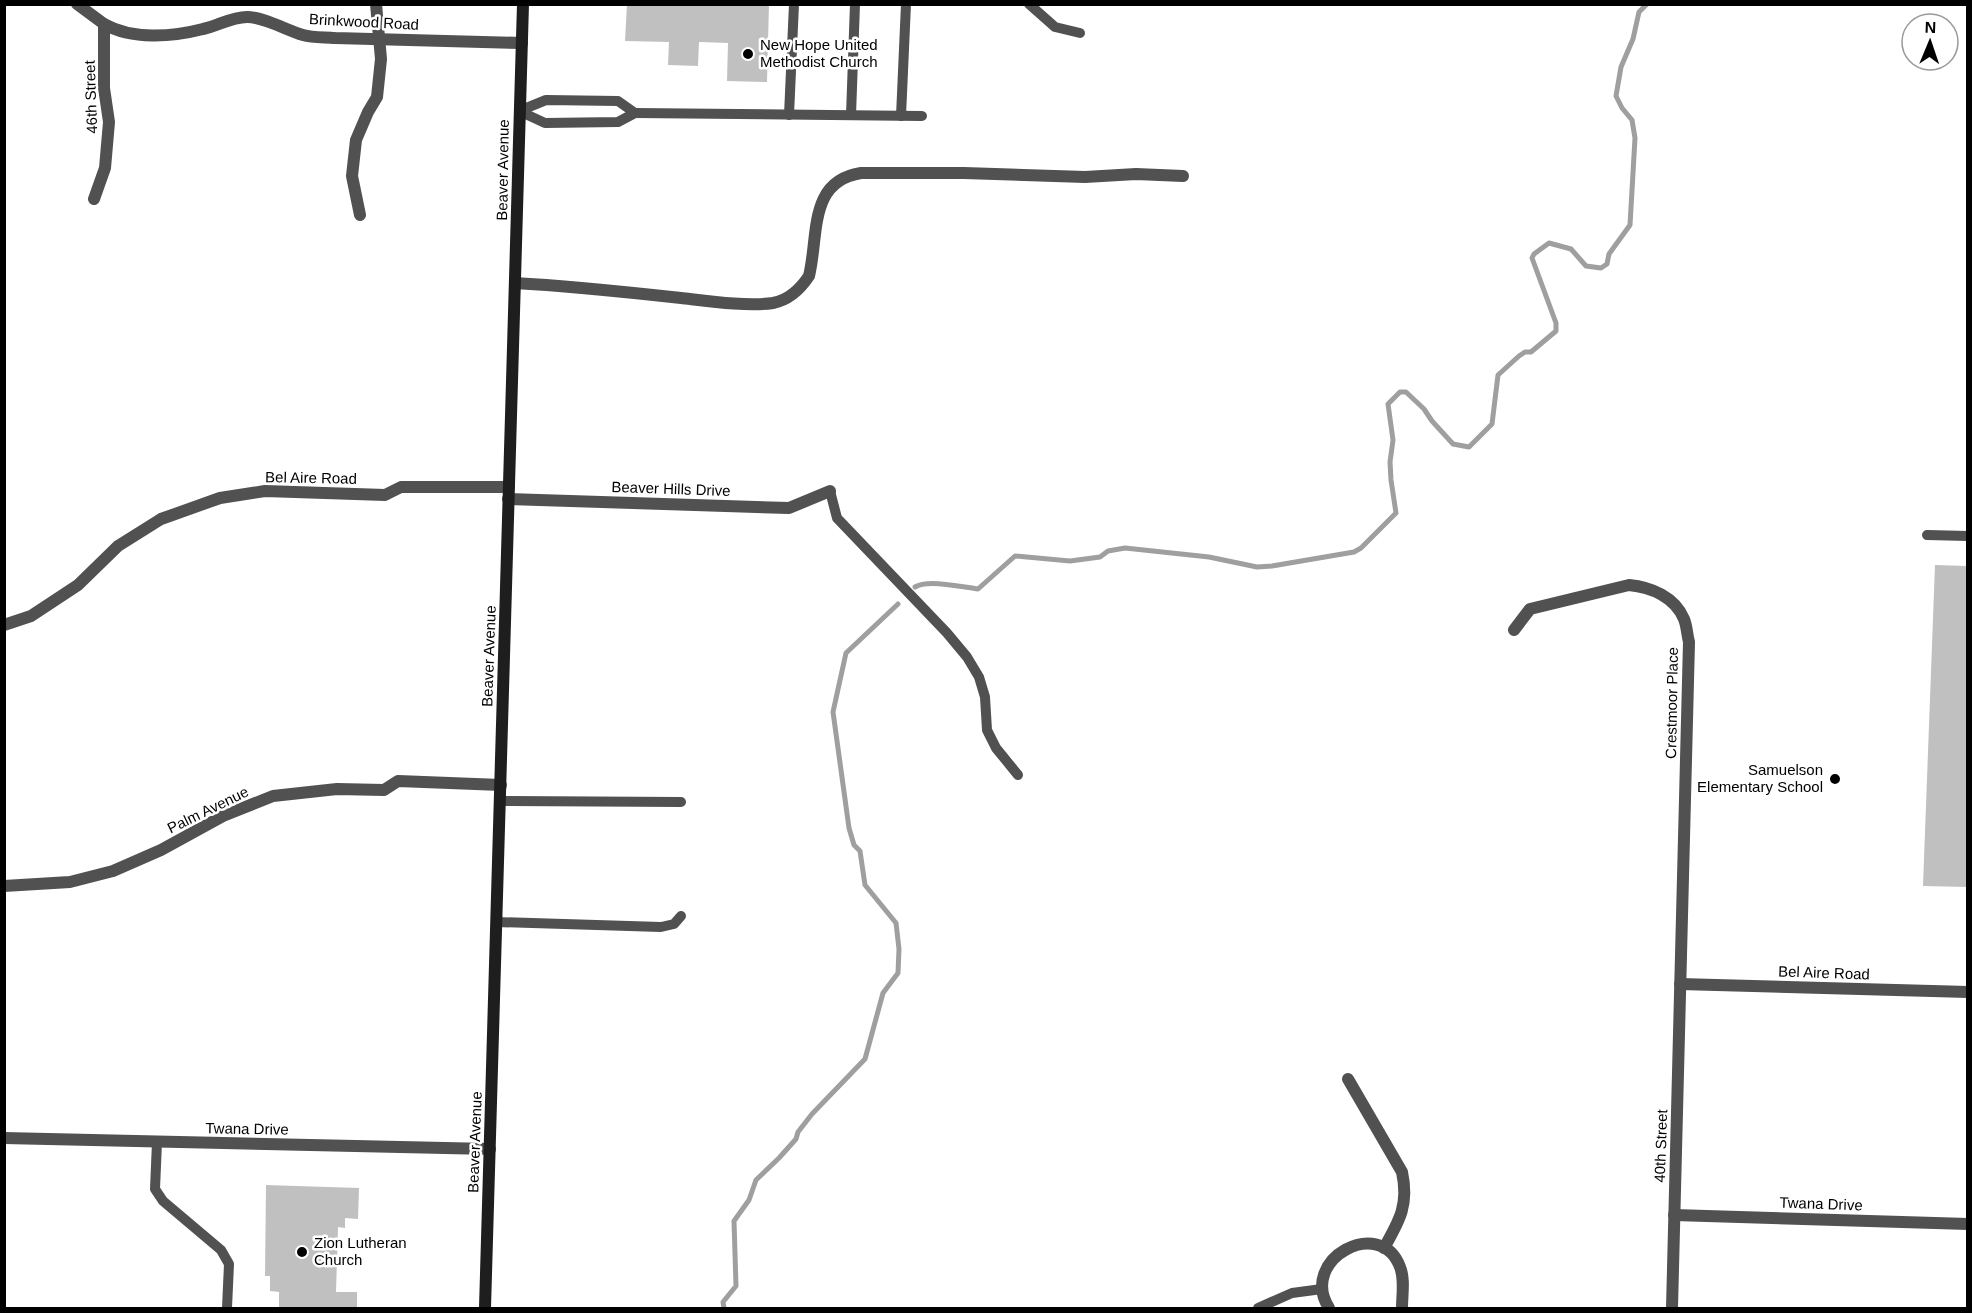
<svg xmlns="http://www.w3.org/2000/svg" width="1972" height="1313" font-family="Arial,sans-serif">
<rect width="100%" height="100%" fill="#fff"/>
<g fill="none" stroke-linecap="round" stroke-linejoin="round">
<g stroke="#9f9f9f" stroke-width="5">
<path d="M 915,587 C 928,579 962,587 978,589 L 1015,556 L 1070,561 L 1100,557 L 1108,551 L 1125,548 L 1209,557 L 1257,567 L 1272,566 L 1354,552 L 1361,548 L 1396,513 L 1391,480 L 1390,462 L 1393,440 L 1388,404 L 1400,392 L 1406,392 L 1424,409 L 1432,421 L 1453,444 L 1469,447 L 1492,424 L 1498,375 L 1519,356 L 1525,352 L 1531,352 L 1556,331 L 1556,323 L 1532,258 L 1534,254 L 1549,243 L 1571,249 L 1586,266 L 1601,268 L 1607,264 L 1609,254 L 1630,225 L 1635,138 L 1632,120 L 1622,108 L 1616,96 L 1621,67 L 1633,39 L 1639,12 L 1647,4"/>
<path d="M 724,1308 L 723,1302 L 736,1286 L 734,1221 L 749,1200 L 756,1180 L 779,1158 L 796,1139 L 798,1132 L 812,1114 L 865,1059 L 883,993 L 898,973 L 899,949 L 896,923 L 865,885 L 860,851 L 854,845 L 849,828 L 833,712 L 846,653 L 898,604"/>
</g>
</g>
<g fill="#c0c0c0">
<path d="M 627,4 L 769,4 L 767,82 L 727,81 L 728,43 L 699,42 L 698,66 L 668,65 L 669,42 L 625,41 Z"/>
<path d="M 1935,565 L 1968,566 L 1968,887 L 1923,886 Z"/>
<path d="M 266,1185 L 359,1188 L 358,1219 L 345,1218 L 345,1228 L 338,1227 L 336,1292 L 357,1292 L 357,1308 L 279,1308 L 279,1292 L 270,1291 L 270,1276 L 265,1276 Z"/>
</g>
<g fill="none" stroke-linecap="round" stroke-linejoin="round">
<g stroke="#515151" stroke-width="10">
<path d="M 1029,4 L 1055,27 L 1080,33"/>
<path d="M 546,100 L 618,101 L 635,113 L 618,122 L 545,123 L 519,111 Z"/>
<path d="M 635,113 L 922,116"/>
<path d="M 789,115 L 794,4"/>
<path d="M 851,115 L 855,4"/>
<path d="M 901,116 L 906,4"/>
<path d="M 830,491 L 837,518 L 947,633 L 967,657 L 979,677 L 985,697 L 987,730 L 996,748 L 1018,775"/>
<path d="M 1927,535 L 1968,536"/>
<path d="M 500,801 L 681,802"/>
<path d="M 496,922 L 661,927 L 674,924 L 681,916"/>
<path d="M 157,1142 L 155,1189 L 163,1201 L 221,1250 L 229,1264 L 227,1308"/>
<path d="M 1258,1308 L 1292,1293 L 1322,1289"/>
</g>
<g stroke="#515151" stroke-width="12">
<path d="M 77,4 L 104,24 L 104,88 L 109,122 L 105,168 L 94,199"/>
<path d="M 104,24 C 132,40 172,37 203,29 C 218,26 231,17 247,17 C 264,17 286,30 303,35 C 313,38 325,37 335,38 L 522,43"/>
<path d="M 360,215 L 352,176 L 356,140 L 368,112 L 377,97 L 381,59 L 376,4"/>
<path d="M 515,283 C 571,286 626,292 681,298 C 707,301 748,307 773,303 C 789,300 801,288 809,276 C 819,235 808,181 861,173 L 964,173 L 1085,177 L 1136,174 L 1183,176"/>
<path d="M 508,499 L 789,508 L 830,491"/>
<path d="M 4,625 L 31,616 L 78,585 L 118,546 L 161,519 L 220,498 L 265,491 L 385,495 L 401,487 L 509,487"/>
<path d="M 1514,630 L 1530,609 L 1629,585 C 1651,587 1675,597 1684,619 C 1687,626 1687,635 1689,642 L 1672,1308"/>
<path d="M 4,886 L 70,882 L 113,871 L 161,850 L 223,816 L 273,796 L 337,789 L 384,790 L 398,781 L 501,785"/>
<path d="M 1680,984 L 1968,992"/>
<path d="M 1348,1079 L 1402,1172 C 1409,1204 1400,1220 1384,1248"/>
<path d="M 4,1138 L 490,1149"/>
<path d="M 1674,1215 L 1968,1224"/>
<path d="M 1329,1308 C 1298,1259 1381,1215 1400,1267 C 1405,1279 1402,1295 1402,1308"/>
</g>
<path stroke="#1e1e1e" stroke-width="12" d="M 485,1308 L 523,4"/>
</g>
<g fill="#000" stroke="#fff" stroke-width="2">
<circle cx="748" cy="54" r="6"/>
<circle cx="1835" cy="779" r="6"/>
<circle cx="302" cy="1252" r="6"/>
</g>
<g text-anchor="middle" stroke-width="5" stroke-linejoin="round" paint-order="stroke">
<g font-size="15" fill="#000" stroke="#fff">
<text transform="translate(364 22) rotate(3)" y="5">Brinkwood Road</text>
<text transform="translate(91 97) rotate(-92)" y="5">46th Street</text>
<text transform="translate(503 170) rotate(-89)" y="5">Beaver Avenue</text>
<text transform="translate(311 478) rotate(1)" y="5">Bel Aire Road</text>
<text transform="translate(671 489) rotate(2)" y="5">Beaver Hills Drive</text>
<text transform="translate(489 656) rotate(-88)" y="5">Beaver Avenue</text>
<text transform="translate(1672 703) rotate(-89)" y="5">Crestmoor Place</text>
<text transform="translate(208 810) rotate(-26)" y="5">Palm Avenue</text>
<text transform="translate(1824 973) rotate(2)" y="5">Bel Aire Road</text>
<text transform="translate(247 1129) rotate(1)" y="5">Twana Drive</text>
<text transform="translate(475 1142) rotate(-88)" y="5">Beaver Avenue</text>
<text transform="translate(1661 1146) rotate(-88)" y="5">40th Street</text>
<text transform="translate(1821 1204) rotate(2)" y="5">Twana Drive</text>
</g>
<g font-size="15" fill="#000" stroke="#fff" text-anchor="start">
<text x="760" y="50">New Hope United<tspan x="760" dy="17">Methodist Church</tspan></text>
<text x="1823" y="775" text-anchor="end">Samuelson<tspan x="1823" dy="17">Elementary School</tspan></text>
<text x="314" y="1248">Zion Lutheran<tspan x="314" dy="17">Church</tspan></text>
</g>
</g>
<rect width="1972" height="1313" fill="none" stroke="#000000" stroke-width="12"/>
<g transform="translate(1930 42) rotate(2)"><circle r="28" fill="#ffffff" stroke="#999999" stroke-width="1.5"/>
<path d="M0-4.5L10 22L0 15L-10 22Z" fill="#000000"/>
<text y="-9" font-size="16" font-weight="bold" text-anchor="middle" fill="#000000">N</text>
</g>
</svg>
